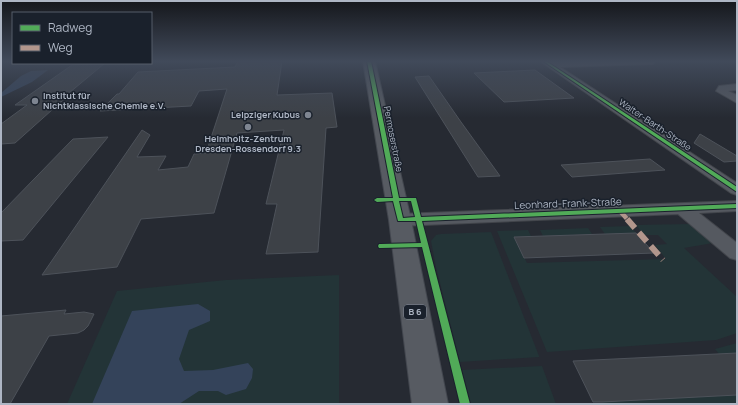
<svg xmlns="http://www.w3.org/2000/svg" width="738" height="405" font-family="Manrope,sans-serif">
<rect width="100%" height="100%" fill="#262a32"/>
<g fill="#233437">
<path d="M 689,224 L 713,243 L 684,248 L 737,297 L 737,333 L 716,340 L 547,352 L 497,231 L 528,230 L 531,236 L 514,237 L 527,263 L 666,259 L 655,245 L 667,244 L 658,235 L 644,235 L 636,225 Z"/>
<path d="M 630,226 L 636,233 L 605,234 L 600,227 Z"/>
<path d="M 588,228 L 592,234 L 543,236 L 540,230 Z"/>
<path d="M 491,232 L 539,356 L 539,357 L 460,362 L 436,267 L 431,241 L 436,235 L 441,234 Z"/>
<path d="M 339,275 L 339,404 L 67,404 L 117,291 L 226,280 Z"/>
<path d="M 737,343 L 737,353 L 719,354 L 715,349 Z"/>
<path d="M 542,366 L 556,404 L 471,404 L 462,370 Z"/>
<path d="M 737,394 L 737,404 L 603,404 L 602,402 Z"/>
</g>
<g fill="#34435a">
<path d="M 48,70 L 32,82 L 1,97 L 1,93 L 21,76 L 31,71 Z"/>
<path d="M 198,304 L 210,311 L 210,321 L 189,330 L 179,359 L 184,371 L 213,370 L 248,363 L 253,369 L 252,378 L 246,389 L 226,395 L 218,391 L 199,391 L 179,404 L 92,404 L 132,311 Z"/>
</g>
<g fill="#3d4147" stroke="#4d525a">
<path d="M 238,61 L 282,61 L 277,95 L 332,93 L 337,127 L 326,128 L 318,252 L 266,254 L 277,204 L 266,204 L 284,130 L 237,133 L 214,213 L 141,219 L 117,267 L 42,275 L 142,130 L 150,135 L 137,157 L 166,156 L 158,170 L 188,167 L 194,154 L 206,153 L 227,89 L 199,91 L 191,106 L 100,111 L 117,94 L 119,94 L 138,72 L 235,67 Z"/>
<path d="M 105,63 L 69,93 L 71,93 L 15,143 L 1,144 L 1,124 L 27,105 L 15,105 L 72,65 Z"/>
<path d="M 535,70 L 574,98 L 504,102 L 474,73 Z"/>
<path d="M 429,76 L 461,122 L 500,176 L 478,177 L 415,77 Z"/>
<path d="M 700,134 L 737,156 L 737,161 L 724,162 L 694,143 Z"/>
<path d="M 108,137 L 23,240 L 1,241 L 1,213 L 73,139 Z"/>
<path d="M 650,159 L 665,170 L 572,177 L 561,165 Z"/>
<path d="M 636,233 L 654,253 L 524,258 L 514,237 Z"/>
<path d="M 66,310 L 64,314 L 84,312 L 94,314 L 88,326 L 84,330 L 78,333 L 49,336 L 10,404 L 1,404 L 1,316 Z"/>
<path d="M 737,353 L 737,395 L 602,402 L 593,402 L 573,361 Z"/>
</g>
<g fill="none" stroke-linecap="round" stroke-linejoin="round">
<g stroke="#42454b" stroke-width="2">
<g id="minor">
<path d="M 540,61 L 657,61 L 653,64 L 560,67 L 737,183 L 737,195 L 731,193 Z"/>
<path d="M 737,84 L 737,90 L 728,91 L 737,95 L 737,103 L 716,91 L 719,86 Z"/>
<path d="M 737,201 L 737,211 L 699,213 L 737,243 L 737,260 L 730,258 L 678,214 L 400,226 L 394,224 L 391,220 L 394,216 L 400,214 Z"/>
</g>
</g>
<g stroke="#43474f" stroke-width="2">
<path id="major" d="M 363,61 L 375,61 L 411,220 L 448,404 L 412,404 L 389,220 Z"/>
</g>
<use href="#minor" fill="#555960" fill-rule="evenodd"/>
<use href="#major" fill="#575b62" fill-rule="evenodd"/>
<path stroke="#b2968c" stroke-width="4.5" stroke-dasharray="10 4.5" stroke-linecap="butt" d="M 620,211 L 628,220"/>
<path stroke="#b2968c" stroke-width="6" stroke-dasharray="12 6" stroke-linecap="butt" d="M 627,219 L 663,260"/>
<g stroke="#1a212c" stroke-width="2">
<g id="cycleway">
<path d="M 367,61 L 371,61 L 399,198 L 416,198 L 421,217 L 737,204 L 737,208 L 422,221 L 470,404 L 460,404 L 422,247 L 381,248 L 379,248 L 378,246 L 379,244 L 381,244 L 421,243 L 416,221 L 398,221 L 393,201 L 377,202 L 374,200 L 377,198 L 393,198 ZM 399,201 L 411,201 L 415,217 L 403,218 Z"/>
<path d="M 543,61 L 546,61 L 737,187 L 737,192 Z"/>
</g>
</g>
<use href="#cycleway" fill="#51ab58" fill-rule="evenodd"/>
</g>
<linearGradient id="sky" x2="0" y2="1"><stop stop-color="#15171c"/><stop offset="0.52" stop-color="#414a5a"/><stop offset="1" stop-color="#414a5a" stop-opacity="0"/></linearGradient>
<rect width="738" height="118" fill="url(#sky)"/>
<g fill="#7e8591" stroke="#1a212c" stroke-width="1.5">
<circle cx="35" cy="101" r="4"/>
<circle cx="308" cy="115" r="4"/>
<circle cx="248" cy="127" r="4"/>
</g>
<g text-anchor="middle" stroke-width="3" stroke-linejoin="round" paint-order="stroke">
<g font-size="9" font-weight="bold" fill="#aeb6c4" stroke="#1a212c" text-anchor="start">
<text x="43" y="99">Institut für<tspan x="43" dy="10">Nichtklassische Chemie e.V.</tspan></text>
<text x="300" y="118" text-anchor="end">Leipziger Kubus</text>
<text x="248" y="142" text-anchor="middle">Helmholtz-Zentrum<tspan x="248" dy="10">Dresden-Rossendorf 9.3</tspan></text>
</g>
<g font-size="9" fill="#aeb6c4" stroke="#1a212c">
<text transform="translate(655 125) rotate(34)" y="3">Walter-Barth-Straße</text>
<text transform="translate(393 139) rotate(79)" y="3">Permoserstraße</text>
</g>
<rect fill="#1a212c" stroke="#828996" stroke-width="1" x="404" y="305" width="22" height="14" rx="3"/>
<g font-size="9" font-weight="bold" fill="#aeb6c4">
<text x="415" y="315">B 6</text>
</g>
<g font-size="10" fill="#aeb6c4" stroke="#1a212c">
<text transform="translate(568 203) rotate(-2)" y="4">Leonhard-Frank-Straße</text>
</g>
</g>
<rect width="738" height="405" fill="none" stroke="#aeb6c4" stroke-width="4"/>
<rect x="12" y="12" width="140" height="52" fill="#1a212c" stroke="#555d69"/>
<rect x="20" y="25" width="20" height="6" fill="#51ab58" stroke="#555d69"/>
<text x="48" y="32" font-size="12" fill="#aeb6c4">Radweg</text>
<rect x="20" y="45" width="20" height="6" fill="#b2968c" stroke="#555d69"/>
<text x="48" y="52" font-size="12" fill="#aeb6c4">Weg</text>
</svg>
